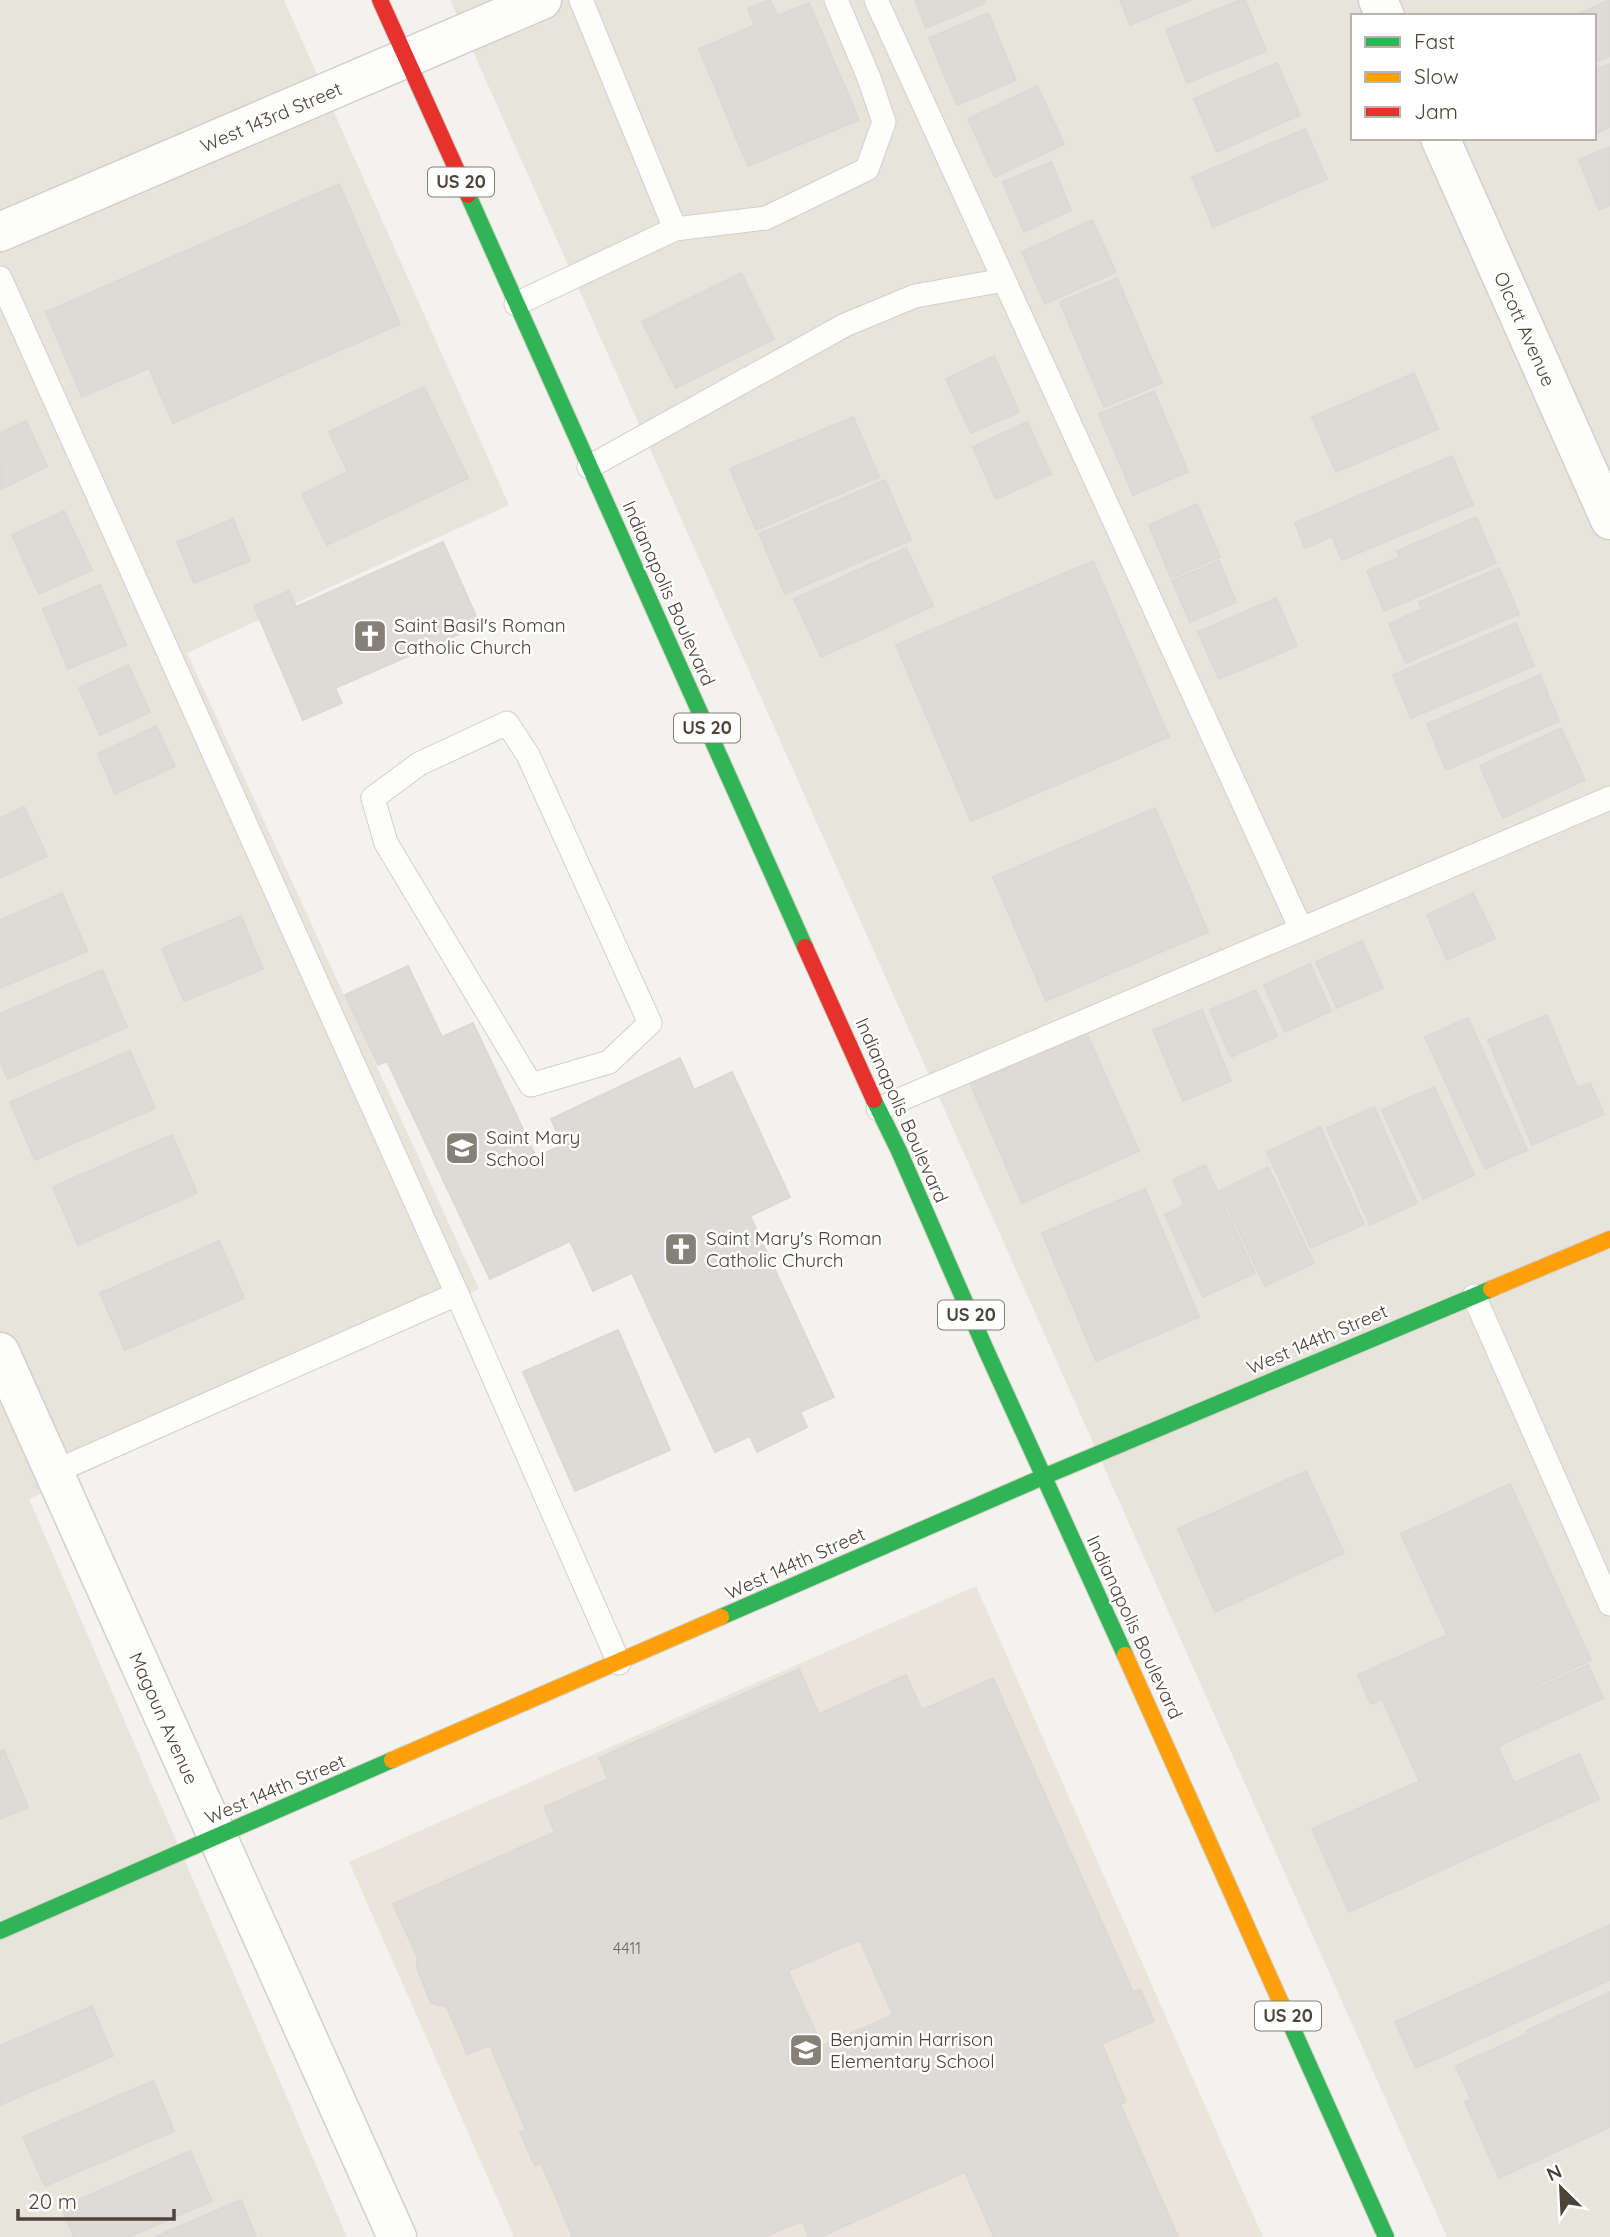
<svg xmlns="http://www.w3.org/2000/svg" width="1610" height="2237" font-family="Quicksand,sans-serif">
<rect width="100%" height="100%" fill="#f4f2ee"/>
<g fill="#e7e4dc" fill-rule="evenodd">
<path d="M 0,0 L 284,0 L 509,505 L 187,653 L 479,1289 L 29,1499 L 347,2237 L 0,2237 Z"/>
<path d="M 450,0 L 1610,0 L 1610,2237 L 1447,2237 ZM 1353,16 L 1594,16 L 1594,138 L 1353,138 Z"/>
</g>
<path fill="#eae5da" d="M 976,1586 L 1263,2237 L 514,2237 L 349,1862 Z"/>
<g fill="#dedbd6" stroke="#dcd9d4" stroke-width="2" fill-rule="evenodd">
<path d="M 770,0 L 777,16 L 809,3 L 859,120 L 748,166 L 699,49 L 755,25 L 748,9 Z"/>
<path d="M 915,0 L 984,0 L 985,3 L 926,28 Z"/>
<path d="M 1120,0 L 1191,0 L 1130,25 Z"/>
<path d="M 1240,0 L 1245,0 L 1266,51 L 1187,83 L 1166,30 Z"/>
<path d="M 1610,0 L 1610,56 L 1594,63 L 1594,16 L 1573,16 Z"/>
<path d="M 988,13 L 1016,80 L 957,105 L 929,38 Z"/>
<path d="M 1277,63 L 1300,115 L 1217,152 L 1194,99 Z"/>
<path d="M 1610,64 L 1610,127 L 1594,134 L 1594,71 Z"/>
<path d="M 1037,86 L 1064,144 L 995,177 L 968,119 Z"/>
<path d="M 1305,129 L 1327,179 L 1213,227 L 1192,177 Z"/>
<path d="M 1610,147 L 1610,205 L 1599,210 L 1579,160 Z"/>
<path d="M 1051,162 L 1071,210 L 1024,232 L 1003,182 Z"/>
<path d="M 339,184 L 400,324 L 173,423 L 149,368 L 82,397 L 46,312 Z"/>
<path d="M 1092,220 L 1116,272 L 1045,304 L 1022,252 Z"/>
<path d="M 741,273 L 774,339 L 676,388 L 642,322 Z"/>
<path d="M 1117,278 L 1162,383 L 1104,407 L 1060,302 Z"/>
<path d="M 994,356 L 1019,412 L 971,433 L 946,379 Z"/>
<path d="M 1414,373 L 1438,429 L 1336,472 L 1312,417 Z"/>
<path d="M 424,387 L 468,478 L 327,545 L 302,494 L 348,472 L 329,432 Z"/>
<path d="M 1154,391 L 1188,472 L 1133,495 L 1099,414 Z"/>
<path d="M 853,417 L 879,477 L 756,530 L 730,469 Z"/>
<path d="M 26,421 L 47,466 L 1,489 L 0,433 Z"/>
<path d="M 1027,422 L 1051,474 L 996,499 L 973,447 Z"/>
<path d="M 1452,456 L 1473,505 L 1342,560 L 1332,536 L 1305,548 L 1295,523 Z"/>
<path d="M 885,480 L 911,540 L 785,594 L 759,534 Z"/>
<path d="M 1197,504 L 1220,557 L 1171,578 L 1149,525 Z"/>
<path d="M 64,511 L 92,570 L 39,594 L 12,535 Z"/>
<path d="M 1476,517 L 1496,563 L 1384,611 L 1367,571 L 1400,557 L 1397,551 Z"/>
<path d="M 233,519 L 250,561 L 194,583 L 177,542 Z"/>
<path d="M 443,542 L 480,625 L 335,688 L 342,703 L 303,720 L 254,606 L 289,591 L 296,607 Z"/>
<path d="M 906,548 L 933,606 L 821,657 L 794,599 Z"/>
<path d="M 1093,561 L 1169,737 L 971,821 L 896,645 Z"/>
<path d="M 1219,561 L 1236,602 L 1190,622 L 1172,581 Z"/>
<path d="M 1499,568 L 1519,614 L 1406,663 L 1389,624 L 1422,609 L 1419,602 Z"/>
<path d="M 100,585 L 126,645 L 68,669 L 43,609 Z"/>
<path d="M 1276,598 L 1297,646 L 1219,679 L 1198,632 Z"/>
<path d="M 1516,623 L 1534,666 L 1411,718 L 1393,675 Z"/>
<path d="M 128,665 L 150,712 L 100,735 L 79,688 Z"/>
<path d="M 1540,675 L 1559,721 L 1446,770 L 1427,724 Z"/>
<path d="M 156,726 L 175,766 L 115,794 L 98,754 Z"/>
<path d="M 1561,728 L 1585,780 L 1503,818 L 1480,766 Z"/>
<path d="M 24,807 L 47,856 L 0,878 L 0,818 Z"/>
<path d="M 1155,808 L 1208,932 L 1046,1001 L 993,877 Z"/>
<path d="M 62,893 L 87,951 L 0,988 L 0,920 Z"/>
<path d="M 1473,893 L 1495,938 L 1447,960 L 1427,915 Z"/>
<path d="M 241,916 L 263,969 L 184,1001 L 162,949 Z"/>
<path d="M 1362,941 L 1383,988 L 1337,1008 L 1316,962 Z"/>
<path d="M 1310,964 L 1331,1011 L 1285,1032 L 1264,985 Z"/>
<path d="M 408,966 L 442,1037 L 473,1023 L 536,1157 L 563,1145 L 551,1119 L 680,1058 L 694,1090 L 732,1072 L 790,1197 L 750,1216 L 834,1397 L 800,1412 L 807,1427 L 757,1452 L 750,1436 L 715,1452 L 632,1273 L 593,1291 L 570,1241 L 490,1279 L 387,1061 L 378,1065 L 345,995 Z"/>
<path d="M 102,970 L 127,1027 L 8,1079 L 0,1061 L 0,1014 Z"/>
<path d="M 1256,990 L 1277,1036 L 1231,1057 L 1210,1010 Z"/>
<path d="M 1202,1010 L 1231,1081 L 1183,1101 L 1153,1030 Z"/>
<path d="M 1547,1015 L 1577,1088 L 1590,1083 L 1604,1114 L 1532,1145 L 1488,1040 Z"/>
<path d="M 1468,1018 L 1527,1150 L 1485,1169 L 1425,1037 Z"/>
<path d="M 1086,1032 L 1139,1151 L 1022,1203 L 970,1083 Z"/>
<path d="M 130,1051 L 155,1108 L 35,1160 L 10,1102 Z"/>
<path d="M 1434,1087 L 1474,1175 L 1423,1199 L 1382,1110 Z"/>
<path d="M 1374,1107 L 1417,1203 L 1370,1225 L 1327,1128 Z"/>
<path d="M 1320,1127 L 1364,1224 L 1311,1248 L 1267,1152 Z"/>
<path d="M 172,1135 L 197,1193 L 78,1245 L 53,1187 Z"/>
<path d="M 1205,1165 L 1255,1273 L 1203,1297 L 1165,1215 L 1185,1205 L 1173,1180 Z"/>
<path d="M 1268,1167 L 1314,1263 L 1265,1286 L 1220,1191 Z"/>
<path d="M 1145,1189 L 1199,1317 L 1096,1361 L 1042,1233 Z"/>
<path d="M 219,1241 L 244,1298 L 125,1350 L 100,1293 Z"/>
<path d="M 618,1330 L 670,1450 L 575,1491 L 523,1372 Z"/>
<path d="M 1306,1471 L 1344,1553 L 1215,1612 L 1178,1529 Z"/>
<path d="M 1510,1484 L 1591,1660 L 1482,1711 L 1401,1534 Z"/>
<path d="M 1445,1636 L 1481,1714 L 1588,1665 L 1603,1698 L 1420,1782 L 1382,1699 L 1371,1704 L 1358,1675 Z"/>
<path d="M 799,1669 L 819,1714 L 906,1675 L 922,1710 L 993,1678 L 1133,1992 L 1140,1989 L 1154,2021 L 1102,2044 L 1126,2102 L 1120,2104 L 1178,2237 L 994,2237 L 965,2172 L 820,2237 L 809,2237 L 802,2221 L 764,2237 L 573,2237 L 541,2163 L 535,2166 L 520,2132 L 526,2130 L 490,2045 L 467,2054 L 447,2007 L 431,2003 L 417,1968 L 417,1956 L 393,1904 L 555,1832 L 544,1807 L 608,1779 L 599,1758 ZM 860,1940 L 893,2015 L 822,2046 L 788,1971 Z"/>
<path d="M 1498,1746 L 1514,1783 L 1579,1754 L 1599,1799 L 1349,1912 L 1312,1829 Z"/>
<path d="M 4,1750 L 28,1807 L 0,1819 L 0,1752 Z"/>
<path d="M 1610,1925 L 1610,1980 L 1416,2068 L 1395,2022 Z"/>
<path d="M 1610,1992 L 1610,2127 L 1499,2178 L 1465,2102 L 1471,2099 L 1456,2066 L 1527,2034 L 1526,2031 Z"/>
<path d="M 92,2006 L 113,2056 L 0,2105 L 0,2046 Z"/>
<path d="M 153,2081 L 174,2131 L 45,2186 L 23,2137 Z"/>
<path d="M 190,2151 L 212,2201 L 128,2237 L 74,2237 L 62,2207 Z"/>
<path d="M 241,2200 L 256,2237 L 155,2237 Z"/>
</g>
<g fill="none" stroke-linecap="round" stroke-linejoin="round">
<g stroke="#d2d0cb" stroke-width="25">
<g id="lane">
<path d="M 876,0 L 1301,929"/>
<path d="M 675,229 L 766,218 L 867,169 L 884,122 L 869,78 L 836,0"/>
<path d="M 0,278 L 457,1294 L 619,1663"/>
<path d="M 516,304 L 675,229 L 581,0"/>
<path d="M 589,467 L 845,325 L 915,296 L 1004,280"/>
<path d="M 507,723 L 528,755 L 650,1023 L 609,1062 L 531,1085 L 386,843 L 373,798 L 419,764 Z"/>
<path d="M 878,1109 L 1610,798"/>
<path d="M 1474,1296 L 1610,1604"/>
<path d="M 54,1472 L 457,1294"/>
</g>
</g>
<g stroke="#d2d0cb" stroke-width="41">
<g id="street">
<path d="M 1378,0 L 1385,16"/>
<path d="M 1440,138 L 1610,520"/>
<path d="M 0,232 L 542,0"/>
<path d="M 0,1352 L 397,2237"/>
</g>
</g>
<g stroke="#d3cfc5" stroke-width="18">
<g id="fast">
<path d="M 468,195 L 805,947"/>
<path d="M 874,1100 L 899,1151 L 986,1350 L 1125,1655"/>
<path d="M 721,1617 L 1043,1477 L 1491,1289"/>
<path d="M 0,1931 L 392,1760"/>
<path d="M 1281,2003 L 1386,2237"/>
</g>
</g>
<g stroke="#d3cfc5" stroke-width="18">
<g id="slow">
<path d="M 1491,1289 L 1610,1239"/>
<path d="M 1125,1655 L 1281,2003"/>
<path d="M 392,1760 L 721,1617"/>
</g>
</g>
<g stroke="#d3cfc5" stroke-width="18">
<g id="jam">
<path d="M 380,0 L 468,195"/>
<path d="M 805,947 L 874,1100"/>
</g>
</g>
<use href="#lane" stroke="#fdfdfc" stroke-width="23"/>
<use href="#street" stroke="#fdfdfc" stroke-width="38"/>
<use href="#fast" stroke="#30b455" stroke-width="16"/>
<use href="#slow" stroke="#ff9f0a" stroke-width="16"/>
<use href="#jam" stroke="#e5322d" stroke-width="16"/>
</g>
<defs>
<g id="church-square" transform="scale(1.75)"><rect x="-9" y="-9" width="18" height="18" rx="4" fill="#868178" stroke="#fff"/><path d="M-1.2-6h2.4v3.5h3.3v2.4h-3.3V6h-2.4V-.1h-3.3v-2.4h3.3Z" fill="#fff"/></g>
<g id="school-square" transform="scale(1.75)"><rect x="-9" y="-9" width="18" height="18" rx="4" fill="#868178" stroke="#fff"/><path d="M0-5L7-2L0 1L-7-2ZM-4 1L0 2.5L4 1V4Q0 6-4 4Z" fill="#fff"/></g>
</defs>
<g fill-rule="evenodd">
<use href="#church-square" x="370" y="636"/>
<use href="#school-square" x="462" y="1148"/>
<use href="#church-square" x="681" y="1249"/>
<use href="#school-square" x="806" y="2050"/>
</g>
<g text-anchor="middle" stroke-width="5" stroke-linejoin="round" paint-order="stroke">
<g font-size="16" fill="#706a61">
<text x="627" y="1954">4411</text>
</g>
<g fill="#fff" stroke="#817c74" stroke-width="2">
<rect x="428" y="167.5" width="66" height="29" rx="5"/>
<rect x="674" y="713.5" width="66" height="29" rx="5"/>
<rect x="938" y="1300.5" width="66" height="29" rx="5"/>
<rect x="1255" y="2001.5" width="66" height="29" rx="5"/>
</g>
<g font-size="18" font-weight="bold" fill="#4b4439">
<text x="461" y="188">US 20</text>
<text x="707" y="734">US 20</text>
<text x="971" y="1321">US 20</text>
<text x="1288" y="2022">US 20</text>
</g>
<g font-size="19" fill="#4b4439" stroke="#fff">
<text transform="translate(271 117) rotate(-23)" y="7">West 143rd Street</text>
<text transform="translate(1525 329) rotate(66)" y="7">Olcott Avenue</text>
<text transform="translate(669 593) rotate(66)" y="7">Indianapolis Boulevard</text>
<text transform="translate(902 1110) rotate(66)" y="7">Indianapolis Boulevard</text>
<text transform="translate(1317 1339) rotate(-23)" y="7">West 144th Street</text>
<text transform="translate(795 1563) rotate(-24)" y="7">West 144th Street</text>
<text transform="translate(1135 1627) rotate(65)" y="7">Indianapolis Boulevard</text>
<text transform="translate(164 1718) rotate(66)" y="7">Magoun Avenue</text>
<text transform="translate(275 1789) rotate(-23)" y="7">West 144th Street</text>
</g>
<g font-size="19" fill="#4b4439" stroke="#fff" text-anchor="start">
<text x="394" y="632">Saint Basil's Roman<tspan x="394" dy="22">Catholic Church</tspan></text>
<text x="486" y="1144">Saint Mary<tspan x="486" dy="22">School</tspan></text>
<text x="706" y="1245">Saint Mary's Roman<tspan x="706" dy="22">Catholic Church</tspan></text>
<text x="830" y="2046">Benjamin Harrison<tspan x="830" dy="22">Elementary School</tspan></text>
</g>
</g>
<rect x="1351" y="14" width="245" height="126" fill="#ffffff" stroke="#b7b4b0" stroke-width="2"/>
<rect x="1365" y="37" width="35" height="10" fill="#30b455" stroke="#b7b4b0" stroke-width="2"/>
<text x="1414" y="49" font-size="21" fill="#4b4439">Fast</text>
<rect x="1365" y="72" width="35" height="10" fill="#ff9f0a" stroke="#b7b4b0" stroke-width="2"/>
<text x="1414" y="84" font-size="21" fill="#4b4439">Slow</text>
<rect x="1365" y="107" width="35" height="10" fill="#e5322d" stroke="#b7b4b0" stroke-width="2"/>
<text x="1414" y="119" font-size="21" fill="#4b4439">Jam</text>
<g transform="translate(1561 2188) rotate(336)" stroke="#ffffff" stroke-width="5" paint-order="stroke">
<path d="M0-5L12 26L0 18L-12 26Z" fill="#4b4439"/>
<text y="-10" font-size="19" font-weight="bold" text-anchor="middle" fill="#4b4439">N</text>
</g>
<path d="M18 2209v10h156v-10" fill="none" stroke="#4b4439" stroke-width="3.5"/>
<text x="28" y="2209" font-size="21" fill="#4b4439" stroke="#ffffff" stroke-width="5" paint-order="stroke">20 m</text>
</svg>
